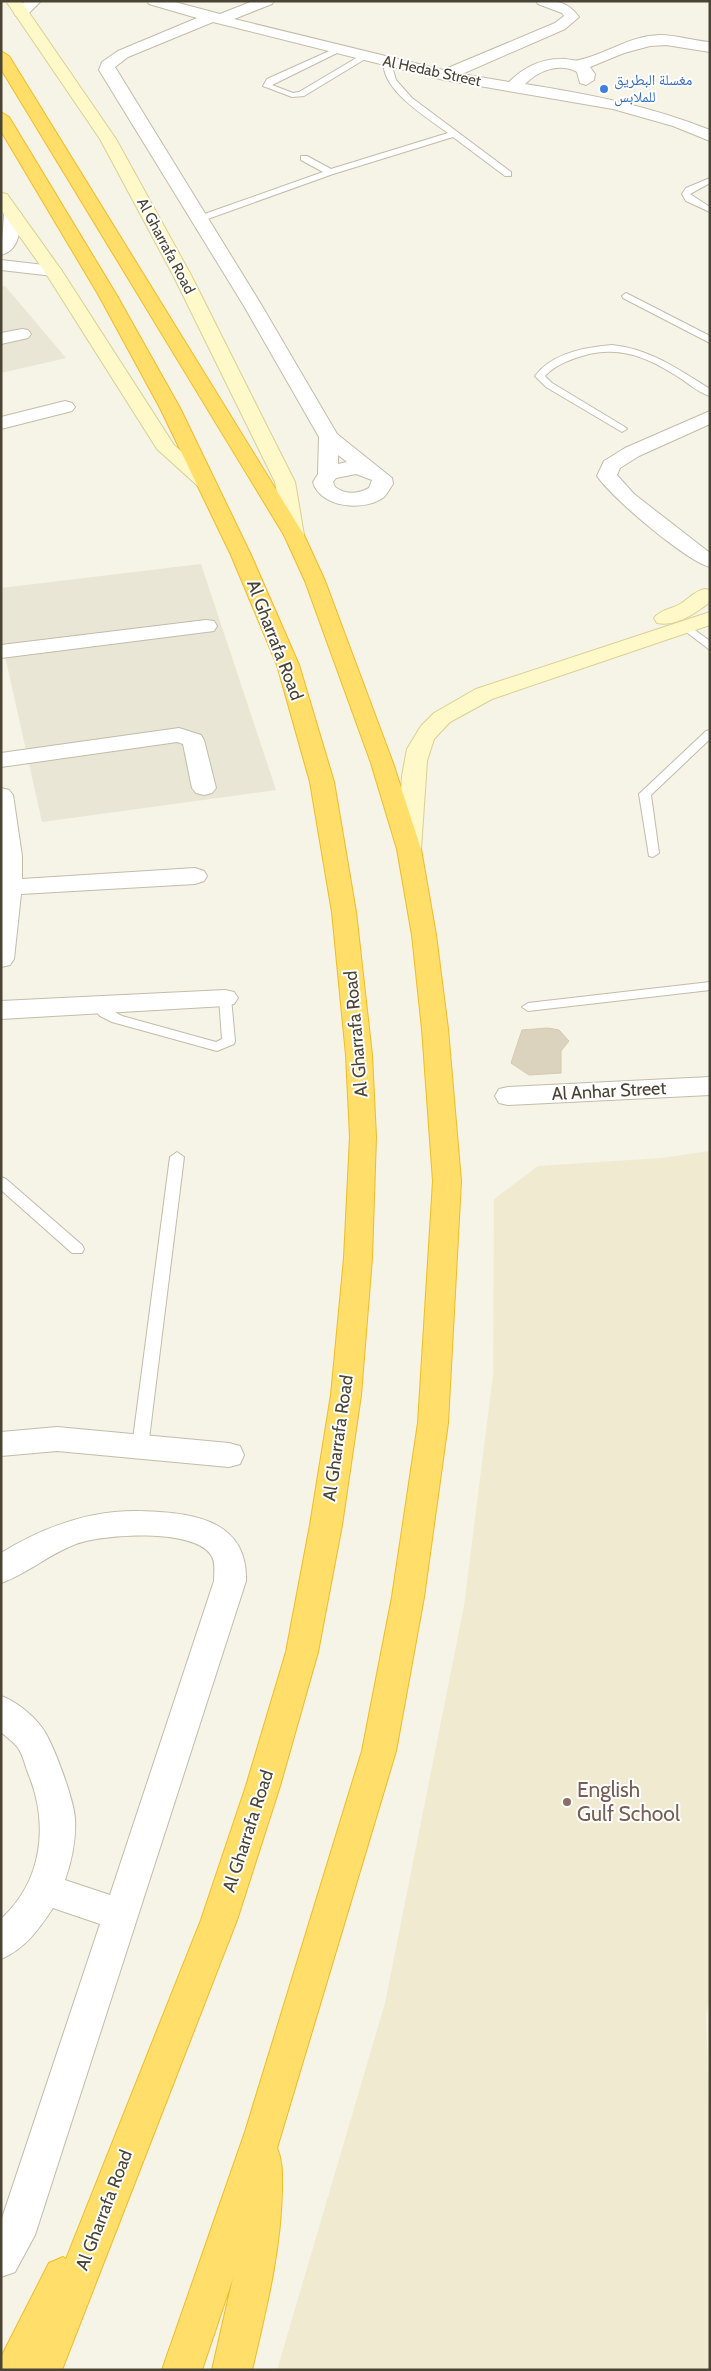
<svg xmlns="http://www.w3.org/2000/svg" width="711" height="2371" font-family="Cabin,'Noto Naskh Arabic',sans-serif">
<rect width="100%" height="100%" fill="#f6f3e7"/>
<g fill="#eae6d5">
<path d="M 1,286 L 5,286 L 66,358 L 1,373 Z"/>
<path d="M 201,564 L 276,790 L 42,822 L 1,638 L 1,588 Z"/>
</g>
<path fill="#f0ebd0" d="M 710,1151 L 710,1998 L 706,2016 L 710,2142 L 710,2370 L 277,2370 L 385,2003 L 464,1606 L 493,1375 L 494,1199 L 538,1166 L 661,1158 Z"/>
<path fill="#dcd3be" stroke="#d4caae" d="M 548,1028 L 559,1030 L 569,1041 L 561,1051 L 561,1073 L 529,1075 L 511,1063 L 522,1030 Z"/>
<g fill="none" stroke-linecap="round" stroke-linejoin="round">
<g stroke="#c2bca9" stroke-width="2">
<g id="lane">
<path d="M 336,48 L 343,50 L 272,85 L 293,93 L 299,92 L 363,54 L 370,56 L 304,96 L 292,97 L 263,86 L 267,79 Z"/>
<path d="M 384,60 L 390,60 L 396,80 L 412,98 L 511,172 L 511,176 L 505,176 L 453,137 L 333,174 L 202,221 L 196,221 L 196,217 L 323,172 L 301,160 L 301,156 L 307,156 L 331,169 L 448,133 C 428,118 379,89 384,60 Z"/>
<path d="M 710,178 L 710,183 L 690,194 L 710,207 L 710,212 L 686,201 L 682,194 L 686,188 Z"/>
<path d="M 626,293 L 710,336 L 710,343 L 623,298 L 622,296 Z"/>
<path d="M 612,345 C 650,349 678,369 710,389 L 710,396 C 700,393 691,386 683,380 C 651,359 621,344 582,356 C 569,360 555,365 545,376 L 552,383 L 625,427 L 627,429 L 622,432 L 546,387 L 535,376 C 552,353 586,347 612,345 Z"/>
<path d="M 685,623 L 710,641 L 710,650 L 681,628 L 681,624 Z"/>
<path d="M 710,730 L 710,739 L 651,795 L 659,853 L 653,857 L 649,856 L 639,794 L 706,731 Z"/>
<path d="M 710,982 L 710,990 L 528,1011 L 522,1007 L 528,1003 Z"/>
<path d="M 225,994 L 231,998 L 235,1041 L 234,1044 L 217,1051 L 112,1022 L 100,1016 L 91,1005 L 97,1001 C 105,1003 113,1012 122,1016 L 216,1042 L 222,1039 L 219,998 Z"/>
<path d="M 177,1152 L 184,1157 L 148,1447 L 145,1451 L 140,1453 L 135,1451 L 132,1447 L 170,1157 Z"/>
<path d="M 1,1177 L 6,1179 L 82,1245 L 84,1249 L 82,1253 L 72,1253 L 1,1190 Z"/>
</g>
</g>
<g stroke="#c2bca9" stroke-width="2">
<g id="street">
<path d="M 25,1 L 41,1 L 26,16 L 16,16 L 14,13 Z"/>
<path d="M 147,1 L 171,1 L 220,14 L 253,1 L 274,1 L 272,4 L 234,19 L 443,70 L 555,23 L 564,16 L 562,13 L 538,4 L 536,1 C 555,1 567,0 579,17 L 565,29 L 462,74 L 509,82 C 524,67 540,59 561,59 C 567,58 574,62 579,60 C 607,54 628,36 660,35 C 677,35 693,41 710,42 L 710,52 L 666,45 L 650,46 L 624,53 L 590,67 L 595,74 L 594,80 L 586,85 L 580,83 L 577,72 C 559,62 538,71 525,84 C 588,94 650,106 710,130 L 710,141 L 673,126 L 613,109 L 444,80 L 213,22 L 128,57 L 115,67 L 262,306 L 337,434 L 392,478 L 393,484 C 390,488 387,494 384,497 C 365,512 320,508 313,482 L 318,474 L 319,437 L 244,306 L 99,70 L 102,62 L 118,51 L 197,18 L 149,4 ZM 338,455 L 347,462 L 338,464 ZM 356,474 L 372,480 L 369,488 C 358,494 346,495 335,487 L 333,482 L 336,478 Z"/>
<path d="M 13,210 L 19,211 L 22,215 C 19,231 20,250 1,255 L 4,215 L 7,211 Z"/>
<path d="M 1,260 L 53,266 L 59,267 L 62,271 L 59,275 L 53,276 L 1,270 Z"/>
<path d="M 22,329 L 28,330 L 31,334 L 28,338 L 1,344 L 1,333 Z"/>
<path d="M 65,401 L 72,403 L 75,407 L 72,411 L 1,429 L 1,417 Z"/>
<path d="M 710,411 L 710,424 L 639,456 L 620,468 L 617,475 L 634,494 L 710,553 L 710,567 C 686,561 612,498 597,476 L 604,461 L 625,448 Z"/>
<path d="M 206,620 L 214,621 L 217,626 L 214,631 L 1,658 L 1,645 Z"/>
<path d="M 179,728 L 201,735 L 204,740 L 216,788 L 212,793 L 204,795 L 196,793 L 192,788 L 183,744 L 177,742 L 1,767 L 1,753 Z"/>
<path d="M 1,788 L 9,790 L 13,795 L 22,856 L 22,879 L 195,868 L 204,871 L 207,876 L 204,881 L 195,884 L 21,894 L 14,959 L 10,965 L 1,967 Z"/>
<path d="M 225,990 L 234,992 L 238,998 L 234,1004 L 225,1006 L 1,1019 L 1,1001 Z"/>
<path d="M 710,1077 L 710,1095 L 508,1105 L 499,1103 L 495,1096 L 499,1089 L 508,1087 Z"/>
<path d="M 57,1427 L 229,1443 L 240,1446 L 244,1455 L 240,1464 L 229,1467 L 57,1451 L 1,1456 L 1,1432 Z"/>
<path d="M 135,1511 C 185,1512 248,1516 246,1581 L 35,2235 L 15,2272 L 1,2277 L 1,2221 L 100,1924 L 53,1908 C 39,1929 25,1949 1,1959 L 1,1919 C 43,1881 49,1823 28,1773 C 25,1765 23,1755 18,1748 C 14,1742 6,1737 1,1732 L 1,1696 C 16,1701 34,1716 43,1729 C 54,1745 74,1800 75,1819 C 76,1840 72,1860 65,1880 L 110,1895 L 214,1581 C 214,1573 216,1562 211,1555 C 194,1528 102,1534 76,1544 C 49,1554 27,1574 1,1583 L 1,1553 C 42,1528 86,1511 135,1511 Z"/>
</g>
</g>
<g stroke="#dad092" stroke-width="2">
<g id="secondary">
<path d="M 6,1 L 21,1 L 116,139 L 191,275 L 295,482 L 304,535 L 301,539 L 294,541 L 287,539 L 284,535 L 275,482 L 173,275 L 100,139 Z"/>
<path d="M 1,193 L 7,194 L 62,271 L 174,445 L 213,479 L 216,483 L 213,487 L 206,489 L 199,487 L 157,449 L 45,272 L 1,210 Z"/>
<path d="M 705,589 L 710,590 L 710,602 C 696,613 676,627 657,623 L 654,618 C 660,610 671,609 680,604 C 689,599 694,591 705,589 Z"/>
<path d="M 710,612 L 710,625 L 492,699 L 450,722 L 434,739 L 427,761 L 421,849 L 417,854 L 409,856 L 401,854 L 397,849 L 402,776 L 407,749 L 421,726 L 434,713 L 476,689 Z"/>
</g>
</g>
<g stroke="#f0bc27" stroke-width="2">
<g id="highway">
<path d="M 1,51 L 9,56 L 304,535 L 325,581 L 393,763 L 421,849 L 436,935 L 448,1029 L 461,1181 L 448,1423 L 424,1597 L 396,1751 L 277,2148 C 283,2162 282,2174 282,2189 C 281,2251 266,2310 252,2370 L 212,2370 L 233,2278 L 202,2370 L 162,2370 L 245,2132 L 362,1751 L 392,1597 L 418,1423 L 433,1181 L 422,1029 L 412,935 L 397,849 L 371,763 L 305,581 L 284,535 L 1,69 Z"/>
<path d="M 1,112 L 9,117 L 116,294 L 180,408 L 251,555 L 299,665 L 334,782 L 356,912 L 372,1055 L 376,1137 L 372,1258 L 361,1395 L 342,1525 L 318,1652 L 280,1786 L 237,1920 L 62,2370 L 1,2370 L 1,2357 L 49,2263 L 63,2257 L 66,2259 L 201,1920 L 246,1786 L 286,1652 L 310,1525 L 331,1395 L 344,1258 L 350,1137 L 346,1055 L 332,912 L 310,782 L 277,665 L 231,555 L 160,408 L 98,294 L 1,131 Z"/>
</g>
</g>
<use href="#lane" fill="#fff" fill-rule="evenodd"/>
<use href="#street" fill="#fff" fill-rule="evenodd"/>
<use href="#secondary" fill="#fff8c8" fill-rule="evenodd"/>
<use href="#highway" fill="#ffde69" fill-rule="evenodd"/>
</g>
<circle fill="#3f7fe0" stroke="#fff" stroke-width="2" cx="604" cy="89" r="5"/>
<circle fill="#8d6e63" stroke="#fff" stroke-width="2" cx="567" cy="1802" r="5"/>
<g text-anchor="middle" stroke-width="4" stroke-linejoin="round" paint-order="stroke">
<g font-size="15" fill="#4a4435" stroke="#fff">
<text transform="translate(432 71) rotate(12)" y="5">Al Hedab Street</text>
<text transform="translate(166 246) rotate(62)" y="5">Al Gharrafa Road</text>
</g>
<g font-size="15" fill="#366cbe" stroke="#fff" text-anchor="start">
<text x="614" y="85">مغسلة البطريق<tspan x="614" dy="17">للملابس</tspan></text>
</g>
<g font-size="18" fill="#4a4435" stroke="#fff">
<text transform="translate(275 640) rotate(69)" y="6">Al Gharrafa Road</text>
<text transform="translate(356 1034) rotate(-95)" y="6">Al Gharrafa Road</text>
<text transform="translate(609 1091) rotate(-3)" y="6">Al Anhar Street</text>
<text transform="translate(338 1438) rotate(-82)" y="6">Al Gharrafa Road</text>
<text transform="translate(248 1831) rotate(-72)" y="6">Al Gharrafa Road</text>
<text transform="translate(104 2210) rotate(-69)" y="6">Al Gharrafa Road</text>
</g>
<g font-size="21" fill="#785e54" stroke="#fff" text-anchor="start">
<text x="577" y="1797">English<tspan x="577" dy="24">Gulf School</tspan></text>
</g>
</g>
<rect width="711" height="2371" fill="none" stroke="#4a4435" stroke-width="5"/>
</svg>
